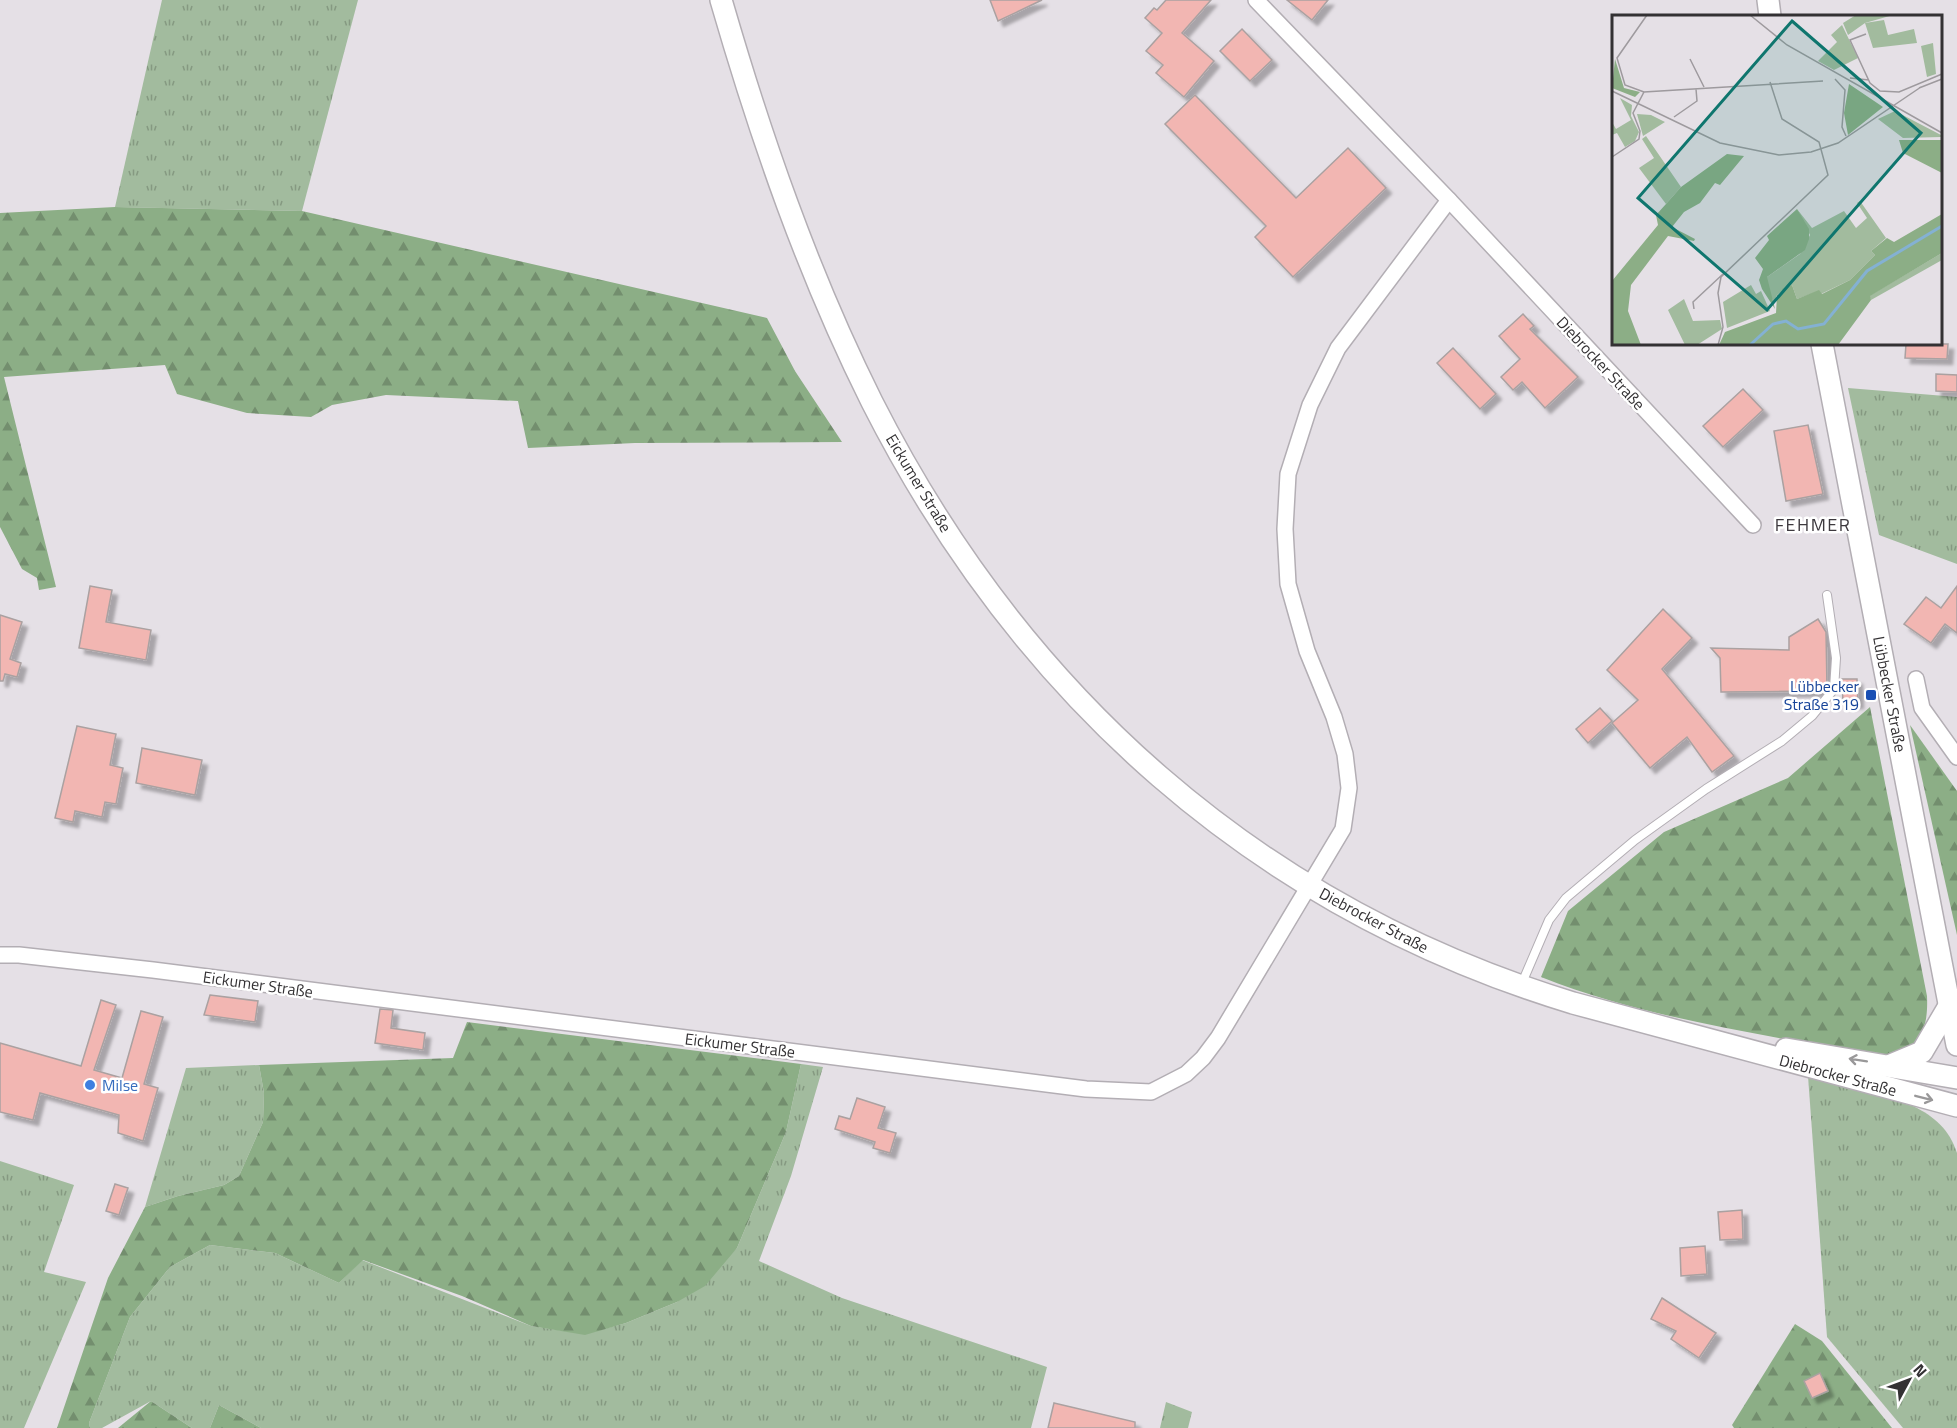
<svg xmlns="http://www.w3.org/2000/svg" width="1957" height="1428" font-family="'Titillium Web',sans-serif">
<defs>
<pattern id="grass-tufts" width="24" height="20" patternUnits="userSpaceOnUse" patternTransform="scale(1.5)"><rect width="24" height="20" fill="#a2bb9e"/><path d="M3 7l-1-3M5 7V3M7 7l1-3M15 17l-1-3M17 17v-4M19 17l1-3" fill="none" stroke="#859981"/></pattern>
<pattern id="forest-firs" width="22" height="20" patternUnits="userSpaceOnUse" patternTransform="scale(1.5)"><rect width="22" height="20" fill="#8cae86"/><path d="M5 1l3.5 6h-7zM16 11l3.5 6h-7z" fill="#738e6e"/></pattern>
<filter id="shadow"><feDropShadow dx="5.5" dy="5.5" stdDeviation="1.5" flood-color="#0004"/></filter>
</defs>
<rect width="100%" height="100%" fill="#e5e0e6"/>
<g fill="url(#grass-tufts)">
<path d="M 162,0 L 358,0 L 302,211 L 115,207 Z"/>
<path d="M 1848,388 L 1957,397 L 1957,564 L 1879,535 Z"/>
<path d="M 801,1064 L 823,1067 L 791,1176 L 759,1261 L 842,1298 L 1047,1367 L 1031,1428 L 261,1428 L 219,1405 L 210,1428 L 192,1428 L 151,1401 L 102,1428 L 90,1428 L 89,1423 L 130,1317 L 170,1267 L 210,1245 L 275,1253 L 339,1283 L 362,1260 L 531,1326 L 585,1334 L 626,1323 L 677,1302 L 737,1248 L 786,1132 Z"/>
<path d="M 259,1065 L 264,1093 L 263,1122 L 239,1176 L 224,1185 L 178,1196 L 145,1207 L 186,1068 Z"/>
<path d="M 1808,1076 L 1913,1106 C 1935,1117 1949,1129 1957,1153 L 1957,1428 L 1903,1428 L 1827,1337 Z"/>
<path d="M 0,1161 L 74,1185 L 44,1272 L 86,1282 L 24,1428 L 0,1428 Z"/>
<path d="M 1166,1402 L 1192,1412 L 1188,1428 L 1160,1428 Z"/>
</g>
<g fill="url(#forest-firs)">
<path d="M 115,207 L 302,211 L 767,318 L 795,371 L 842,442 L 635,443 L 528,448 L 518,401 L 386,395 L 332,405 L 311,417 L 247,413 L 177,394 L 165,365 L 4,377 L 56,587 L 39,590 L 37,578 L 22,569 L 0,527 L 0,213 Z"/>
<path d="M 1870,707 L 1927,996 C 1928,1019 1925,1043 1900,1052 C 1875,1061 1831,1048 1805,1043 C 1716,1026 1626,1011 1541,977 L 1568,911 L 1664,832 L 1788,778 Z"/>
<path d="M 1910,725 L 1957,791 L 1957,935 Z"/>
<path d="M 467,1022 L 801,1064 L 786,1132 L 737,1248 L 705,1286 L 677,1302 L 626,1323 L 585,1335 L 531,1326 L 462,1296 L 363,1260 L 339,1283 L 275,1253 L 210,1245 L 170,1267 L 130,1317 L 89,1423 L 90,1428 L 57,1428 L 108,1278 L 145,1207 L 178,1196 L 224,1185 L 239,1176 L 263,1122 L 264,1093 L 259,1065 L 453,1058 Z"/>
<path d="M 1795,1324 L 1822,1341 L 1892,1428 L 1734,1428 L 1732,1425 Z"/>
<path d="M 151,1401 L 192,1428 L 118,1428 Z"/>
<path d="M 219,1405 L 261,1428 L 210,1428 Z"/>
</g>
<g fill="#f2b6b2" stroke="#aaa1a1" stroke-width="1.5" filter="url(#shadow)">
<path d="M 990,0 L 1042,0 L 998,21 Z"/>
<path d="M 1166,0 L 1211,0 L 1182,33 L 1214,61 L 1184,97 L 1156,73 L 1163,65 L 1146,51 L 1162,33 L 1145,18 L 1154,8 L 1157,10 Z"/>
<path d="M 1287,0 L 1328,0 L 1312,20 Z"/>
<path d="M 1242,29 L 1272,60 L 1250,81 L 1220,51 Z"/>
<path d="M 1195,95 L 1296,198 L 1348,148 L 1386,188 L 1293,277 L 1255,237 L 1266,226 L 1165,124 Z"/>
<path d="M 1523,314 L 1534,326 L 1530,329 L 1578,377 L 1545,408 L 1522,382 L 1513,390 L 1501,377 L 1520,359 L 1499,336 Z"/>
<path d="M 1906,344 L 1948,344 L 1947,359 L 1905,358 Z"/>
<path d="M 1453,348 L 1496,394 L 1480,409 L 1437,363 Z"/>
<path d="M 1936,374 L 1957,375 L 1957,392 L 1936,391 Z"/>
<path d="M 1743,389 L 1763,410 L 1723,447 L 1703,426 Z"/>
<path d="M 1808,425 L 1823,494 L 1786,501 L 1774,431 Z"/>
<path d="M 90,586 L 112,590 L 106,622 L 151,630 L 146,660 L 79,648 Z"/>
<path d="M 1957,586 L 1957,633 L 1945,624 L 1931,643 L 1904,624 L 1926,597 L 1941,608 Z"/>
<path d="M 1663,609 L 1692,638 L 1662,669 L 1734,756 L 1712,772 L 1687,737 L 1650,768 L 1612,723 L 1638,700 L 1607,670 Z"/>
<path d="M 0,615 L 22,622 L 10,659 L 21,663 L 17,677 L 5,674 L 3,681 L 0,681 Z"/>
<path d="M 1818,619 L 1826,632 L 1827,688 L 1824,691 L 1721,692 L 1720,658 L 1711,648 L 1789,650 L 1789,637 Z"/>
<path d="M 1842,679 L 1857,679 L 1858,703 L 1843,703 Z"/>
<path d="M 1600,708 L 1612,721 L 1588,743 L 1576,729 Z"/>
<path d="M 77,726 L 116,734 L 110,765 L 123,768 L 116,804 L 105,802 L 102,817 L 75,811 L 73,822 L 55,818 Z"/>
<path d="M 142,748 L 202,760 L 195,795 L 136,783 Z"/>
<path d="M 210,995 L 258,1001 L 255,1022 L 204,1015 Z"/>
<path d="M 101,1000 L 116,1005 L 94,1070 L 122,1078 L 141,1011 L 163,1017 L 144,1084 L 158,1088 L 143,1141 L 118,1133 L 119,1115 L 40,1093 L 33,1120 L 0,1112 L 0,1043 L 81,1066 Z"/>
<path d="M 380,1009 L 393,1010 L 391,1028 L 425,1033 L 423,1050 L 375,1043 Z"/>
<path d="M 857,1098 L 885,1107 L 878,1128 L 896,1133 L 890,1153 L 873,1148 L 875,1142 L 835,1129 L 839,1116 L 850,1119 Z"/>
<path d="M 115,1184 L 128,1188 L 119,1215 L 106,1211 Z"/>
<path d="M 1742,1210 L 1743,1239 L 1720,1240 L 1718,1212 Z"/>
<path d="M 1705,1246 L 1707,1274 L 1681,1276 L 1680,1248 Z"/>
<path d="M 1662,1298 L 1716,1333 L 1699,1358 L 1671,1339 L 1676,1331 L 1651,1319 Z"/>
<path d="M 1820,1373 L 1828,1391 L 1812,1398 L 1804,1381 Z"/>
<path d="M 1054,1403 L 1135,1422 L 1135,1428 L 1048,1428 Z"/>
</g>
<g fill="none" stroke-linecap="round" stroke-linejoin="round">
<g stroke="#b3aeb4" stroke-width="10">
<path id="service" d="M 1522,983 L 1549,920 L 1566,898 L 1635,840 L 1706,789 L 1782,741 L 1812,716 L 1834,689 L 1836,658 L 1827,595"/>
</g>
<g stroke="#b3aeb4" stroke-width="18">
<g id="minor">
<path d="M 1256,0 L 1449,200 L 1753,525"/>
<path d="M 1916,679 L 1922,708 L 1957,757"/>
<path d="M 0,955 L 19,955 L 153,970 L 1086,1089 L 1151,1092 L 1186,1074 L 1203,1058 L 1218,1038 L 1343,829 L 1349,788 L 1345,754 L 1334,717 L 1307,651 L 1288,584 L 1285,529 L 1288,474 L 1310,405 L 1338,348 L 1449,200"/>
</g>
</g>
<g stroke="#b3aeb4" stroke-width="24">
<g id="secondary">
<path d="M 721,0 C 761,138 808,274 872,402 C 1021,696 1257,907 1573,1003 L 1957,1106"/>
<path d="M 1768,0 L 1770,16"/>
<path d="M 1822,344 L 1957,1045"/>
<path d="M 1786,1049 L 1957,1078"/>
<path d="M 1891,1065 L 1922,1052 L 1949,1006"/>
</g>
</g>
<use href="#service" stroke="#fff" stroke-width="8"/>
<use href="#minor" stroke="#fff" stroke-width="15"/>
<use href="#secondary" stroke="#fff" stroke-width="21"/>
</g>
<defs><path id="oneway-shaft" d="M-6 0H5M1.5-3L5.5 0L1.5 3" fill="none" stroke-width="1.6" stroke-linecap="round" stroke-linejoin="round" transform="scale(1.5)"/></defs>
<g stroke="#999899">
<use href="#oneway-shaft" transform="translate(1858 1060) rotate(-171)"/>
<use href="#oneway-shaft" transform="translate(1924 1098) rotate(14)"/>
</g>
<rect fill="#1a4fb4" stroke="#fff" stroke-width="2" x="1865" y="689" width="12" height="12" rx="3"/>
<circle fill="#3f7fe0" stroke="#fff" stroke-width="2" cx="90" cy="1085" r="6"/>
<g text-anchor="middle" stroke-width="5" stroke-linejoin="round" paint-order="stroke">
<g font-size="16" fill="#333133" stroke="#fff">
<text transform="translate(1601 363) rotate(47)" y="6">Diebrocker Straße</text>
<text transform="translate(919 483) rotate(59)" y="6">Eickumer Straße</text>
<text transform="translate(1890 694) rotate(79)" y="6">Lübbecker Straße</text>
<text transform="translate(1374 920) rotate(28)" y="6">Diebrocker Straße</text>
<text transform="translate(258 984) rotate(8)" y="6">Eickumer Straße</text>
<text transform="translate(740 1045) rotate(7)" y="6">Eickumer Straße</text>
<text transform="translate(1838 1075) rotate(15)" y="6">Diebrocker Straße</text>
</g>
<g font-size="16" fill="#164399" stroke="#fff" text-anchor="end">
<text x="1859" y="692">Lübbecker<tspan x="1859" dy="18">Straße 319</tspan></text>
</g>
<g font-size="16" fill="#366cbe" stroke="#fff" text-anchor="start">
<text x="102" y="1091">Milse</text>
</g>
<g font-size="18" letter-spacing="1.5" fill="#3d393e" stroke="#fff">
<text x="1813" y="531">FEHMER</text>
</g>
</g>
<g transform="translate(1612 15)">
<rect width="330" height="330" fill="#e5e0e6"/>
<path d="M 272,5 L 276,20 L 302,14 L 305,28 L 261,33 L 253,8 ZM 230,10 L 246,43 L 222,55 L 206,46 L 225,27 L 219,20 ZM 321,28 L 324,59 L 315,62 L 309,31 ZM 8,83 L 20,90 L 19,101 L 27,117 L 23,126 L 13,132 L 5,118 L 0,120 L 0,107 L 4,114 L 19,105 ZM 283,96 L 329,120 L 329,122 L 291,123 L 266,104 ZM 25,99 L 39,100 L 53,107 L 31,121 ZM 34,121 L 69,172 L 54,189 L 27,153 L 42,143 L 30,124 ZM 248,186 L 274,223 L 259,236 L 263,240 L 238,265 L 209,279 L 207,276 L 185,284 L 180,270 L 165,280 L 162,287 L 155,275 L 155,262 L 188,239 L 198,220 L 185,194 L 200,213 L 232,196 L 244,213 L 255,203 L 245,188 ZM 330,238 L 330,245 L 259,285 L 257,281 ZM 139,270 L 144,279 L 149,276 L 158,296 L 115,313 L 111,287 ZM 72,284 L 81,306 L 108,305 L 110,314 L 85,330 L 73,330 L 56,295 Z" fill="#a2bb9e"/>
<path d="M 3,44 L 12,73 L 28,77 L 23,82 L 0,73 ZM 237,69 L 271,92 L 236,120 L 232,98 ZM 287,125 L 330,125 L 330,158 L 291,138 ZM 115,139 L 132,141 L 108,170 L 103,168 L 88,188 L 72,197 L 60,212 L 83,224 L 82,226 L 56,221 L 19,270 L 16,296 L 29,330 L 0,330 L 0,266 L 46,210 L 44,200 L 54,189 L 69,172 ZM 185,194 L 197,214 L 197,224 L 193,235 L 155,262 L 163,294 L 150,274 L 147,265 L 151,254 L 143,243 L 157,225 L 155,221 ZM 330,199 L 330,238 L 258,281 L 259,285 L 226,330 L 107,330 L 113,317 L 164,298 L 165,280 L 172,277 L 170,274 L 180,270 L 185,284 L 207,275 L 210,279 L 238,265 L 263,240 L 259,236 L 275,223 L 282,227 Z" fill="#8cae86"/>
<path d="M 244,0 L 281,0 L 253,8 L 236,20 L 231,8 Z" fill="#a2bb9e"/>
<path fill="none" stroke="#84b1d3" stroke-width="3" d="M 138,330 L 161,309 L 174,306 L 186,314 L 212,309 L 255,256 L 330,211"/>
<path fill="none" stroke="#9e9a9e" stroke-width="1.5" d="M 138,0 L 175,30 L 330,118M 254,19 L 238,25 L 258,68 L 268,76 L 287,77 L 330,59M 78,44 L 92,72M 238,63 L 257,65M 223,64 L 233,75 L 230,112 L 234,121M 307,73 L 330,64M 0,76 L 108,128 L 167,140 L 199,137 L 226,128 L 309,72M 32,77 L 13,70 L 5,43 L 35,0M 62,102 L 85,86 L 84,74M 0,142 L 27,124 L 28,116 L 21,98 L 32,77 L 211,66M 82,294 L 81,287 L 111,259M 106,330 L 111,312 L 106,278 L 109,262 L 216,160 L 207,127 L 170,104 L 158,67"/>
<path fill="#0f766e" fill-opacity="0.15" stroke="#0f766e" stroke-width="3" d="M 180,6 L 309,118 L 155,295 L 26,183 Z"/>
<rect width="330" height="330" fill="none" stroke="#333133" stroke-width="3"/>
</g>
<g transform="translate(1909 1380) rotate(49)" stroke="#ffffff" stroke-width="4.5" paint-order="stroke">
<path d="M0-4.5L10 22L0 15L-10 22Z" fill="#333133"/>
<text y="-9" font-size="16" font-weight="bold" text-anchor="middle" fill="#333133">N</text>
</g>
</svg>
